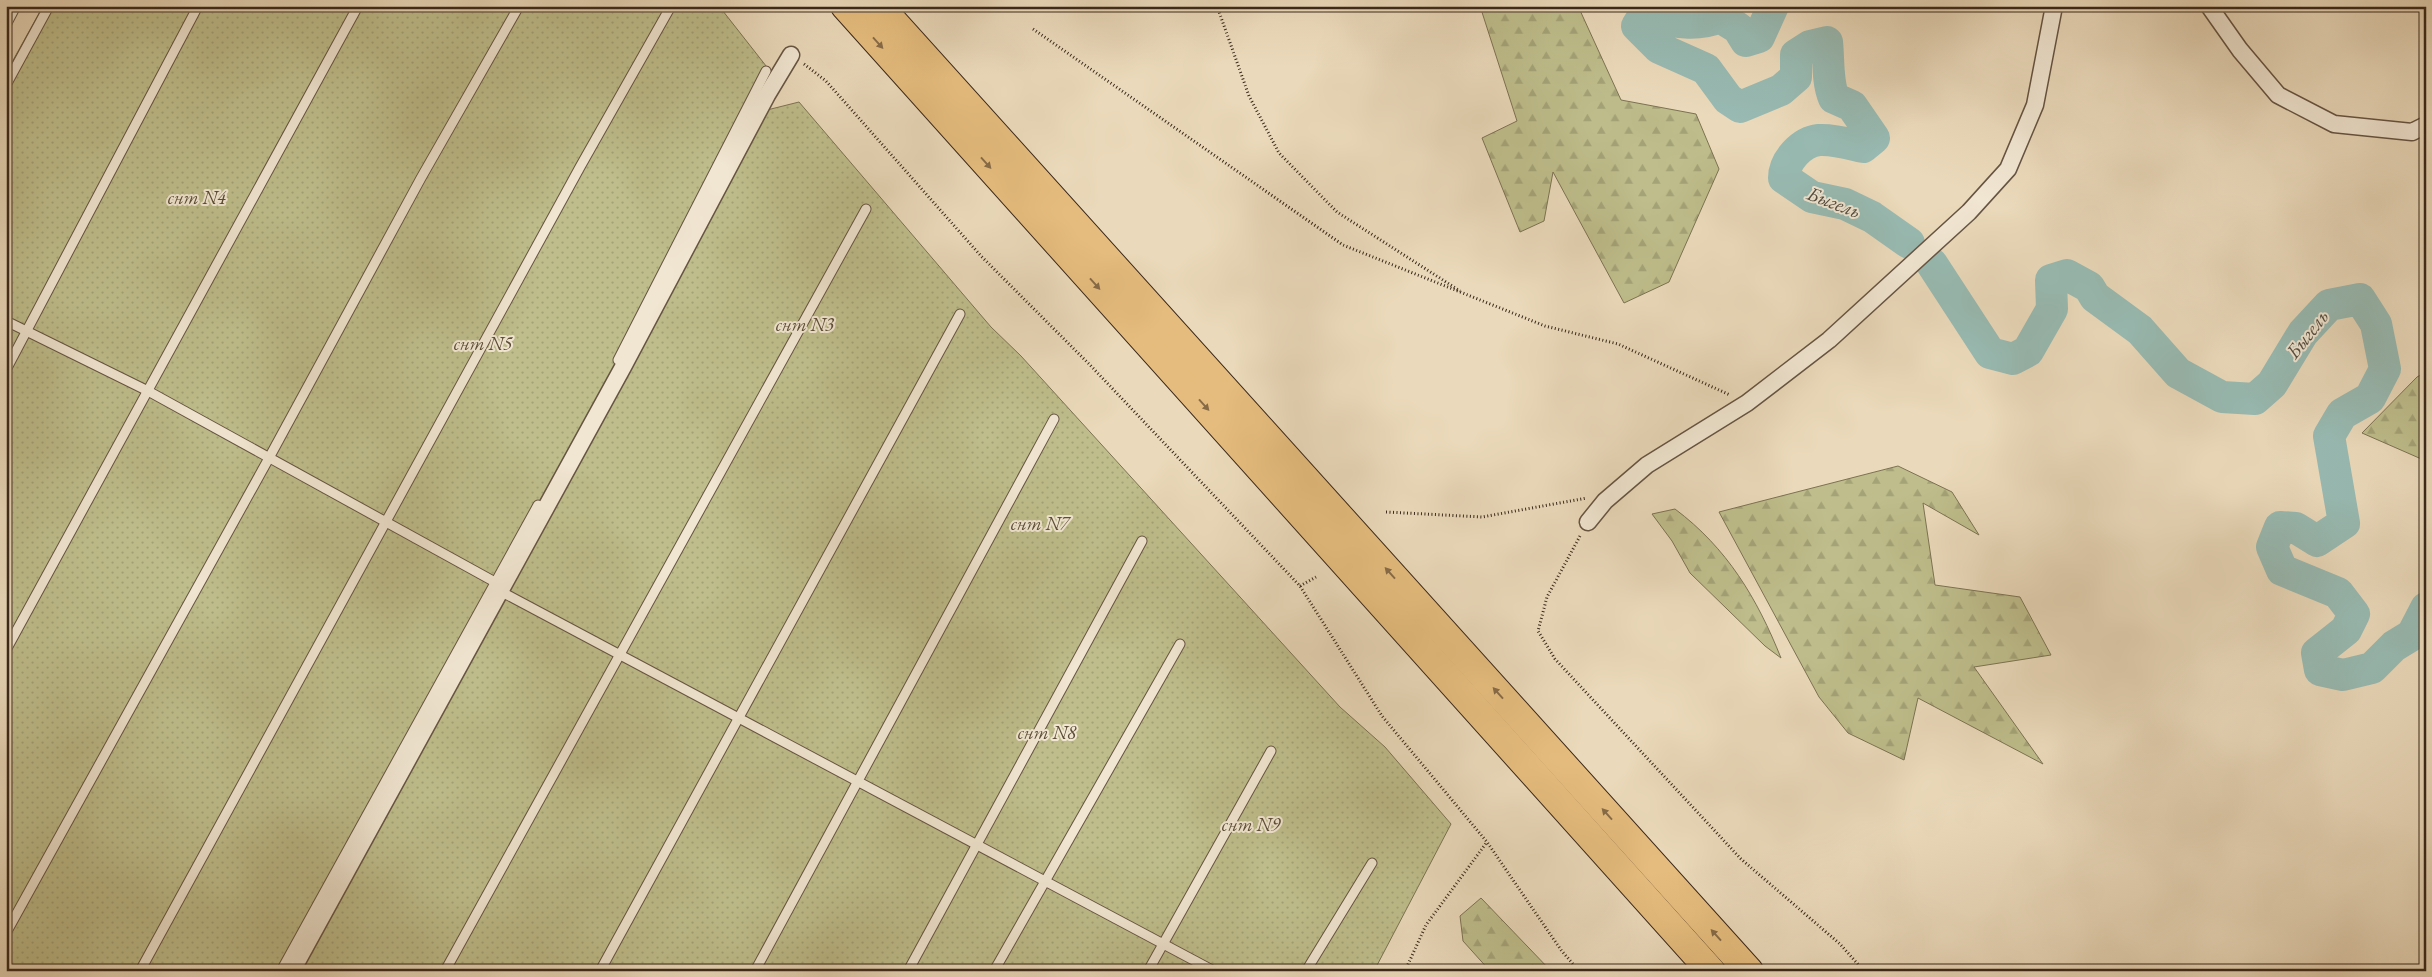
<svg xmlns="http://www.w3.org/2000/svg" width="2432" height="977" font-family="'EB Garamond',serif">
<defs>
<pattern id="forest-firs" width="22" height="20" patternUnits="userSpaceOnUse" patternTransform="scale(1.25)"><rect width="22" height="20" fill="#bebd8b"/><path d="M5 1l3.5 6h-7zM16 11l3.5 6h-7z" fill="#a4a277"/></pattern>
<pattern id="garden-dots" width="8" height="8" patternUnits="userSpaceOnUse" patternTransform="scale(1.25)"><rect width="8" height="8" fill="#bebd8b"/><path d="M2 2h.1M6 6h.1" fill="none" stroke="#a4a277" stroke-width="1.8" stroke-linecap="round"/></pattern>
</defs>
<rect width="100%" height="100%" fill="#ead9ba"/>
<filter id="stains"><feTurbulence type="fractalNoise" baseFrequency=".004" numOctaves="4"/><feColorMatrix values="0 0 0 0 .2 0 0 0 0 .09 0 0 0 0 .02 0 0 0 .5 -.17"/></filter>
<radialGradient id="worn" r=".72"><stop offset=".6" stop-color="#630" stop-opacity="0"/><stop offset="1" stop-color="#630" stop-opacity=".3"/></radialGradient>
<g fill="url(#forest-firs)" stroke="#7c7253">
<path d="M 1480,6 L 1578,6 L 1621,100 L 1696,114 L 1719,169 L 1669,282 L 1624,303 L 1553,172 L 1544,221 L 1520,232 L 1482,138 L 1517,121 Z"/>
<path d="M 2426,372 L 2426,461 L 2362,433 L 2417,377 Z"/>
<path d="M 1898,466 L 1952,492 L 1979,535 L 1923,503 L 1935,585 L 2020,597 L 2051,655 L 1974,667 L 2043,764 L 1918,698 L 1904,760 L 1848,733 L 1819,697 L 1719,512 Z"/>
<path d="M 1675,509 C 1727,548 1757,598 1781,658 L 1765,646 L 1690,573 L 1672,541 L 1652,514 Z"/>
<path d="M 1481,898 L 1551,971 L 1490,971 L 1463,941 L 1460,916 Z"/>
</g>
<g fill="url(#garden-dots)" stroke="#7c7253">
<path d="M 43,6 L 719,6 L 770,71 L 606,392 L 285,971 L 6,971 L 6,73 Z"/>
<path d="M 799,102 L 991,327 L 1021,356 L 1340,707 L 1385,747 L 1451,824 L 1374,971 L 298,971 L 767,110 Z"/>
</g>
<g fill="none" stroke-linecap="round" stroke-linejoin="round">
<g stroke="#98bab2" stroke-width="32">
<path d="M 1773,6 L 1759,37 L 1746,41 L 1738,28 L 1720,17 C 1694,28 1671,21 1644,15 L 1637,26 L 1659,48 L 1706,69 L 1728,99 L 1740,107 L 1781,90 L 1796,77 L 1796,55 L 1810,46 L 1827,42 C 1829,60 1827,82 1834,98 L 1852,106 L 1874,138 L 1863,147 C 1850,144 1833,139 1819,140 C 1801,142 1784,161 1784,178 L 1812,197 L 1845,204 L 1872,217 L 1909,243"/>
<path d="M 1932,264 L 1990,353 L 2013,359 L 2028,351 L 2052,309 L 2051,280 L 2067,275 L 2089,287 L 2095,297 L 2140,330 L 2178,373 L 2222,397 L 2255,399 L 2272,384 L 2303,333 L 2329,305 L 2360,299 L 2376,324 L 2385,369 L 2370,398 L 2342,414 L 2329,436 L 2344,523 L 2317,541 L 2296,528 L 2280,527 L 2272,547 L 2282,570 L 2338,593 L 2354,614 L 2346,630 L 2317,653 L 2320,670 L 2343,675 L 2372,668 L 2394,646 L 2412,635 L 2426,608"/>
</g>
<g stroke="#665443" stroke-width="11">
<g id="service">
<path d="M 6,25 L 16,6"/>
<path d="M 6,85 L 49,6"/>
<path d="M 6,321 L 148,391 L 495,582"/>
<path d="M 618,360 L 766,71"/>
<path d="M 6,370 L 198,6"/>
<path d="M 500,591 L 1214,971"/>
<path d="M 6,650 L 358,6"/>
<path d="M 6,933 L 269,458 L 421,178 L 519,6"/>
<path d="M 140,971 L 580,167 L 671,6"/>
<path d="M 281,971 L 538,505"/>
<path d="M 445,971 L 866,209"/>
<path d="M 600,971 L 960,314"/>
<path d="M 755,971 L 1054,419"/>
<path d="M 908,971 L 1142,541"/>
<path d="M 994,971 L 1180,644"/>
<path d="M 1148,971 L 1271,751"/>
<path d="M 1306,971 L 1372,863"/>
</g>
</g>
<g stroke="#665443" stroke-width="19">
<g id="minor">
<path d="M 2209,6 L 2240,50 L 2278,95 L 2334,124 L 2412,132 L 2426,125"/>
<path d="M 1588,522 L 1605,501 L 1647,465 L 1747,403 L 1829,340 L 1969,212 L 2008,169 L 2035,105 L 2054,6"/>
<path d="M 292,971 L 623,367 L 767,95 L 791,55"/>
</g>
</g>
<g stroke="#3a281b" stroke-width="30">
<g id="trunk">
<path d="M 845,6 L 1711,971"/>
<path d="M 879,6 L 1749,971"/>
</g>
</g>
<g stroke="#3a281b" stroke-width="3" stroke-dasharray="1 2.5" stroke-linecap="butt">
<path d="M 1217,6 L 1249,96 L 1279,153 L 1337,212 L 1460,291"/>
<path d="M 1033,29 L 1343,245 L 1545,326 L 1618,344 L 1730,395"/>
<path d="M 804,64 L 826,81 L 981,256 L 1090,365 L 1300,586 L 1382,716 L 1487,842 L 1561,950 L 1579,971"/>
<path d="M 1386,512 L 1482,517 L 1587,498"/>
<path d="M 1580,536 L 1547,597 L 1538,631 L 1555,659 L 1741,859 L 1840,944 L 1864,971"/>
<path d="M 1300,586 L 1316,577"/>
<path d="M 1405,971 L 1426,925 L 1487,842"/>
</g>
<use href="#service" stroke="#f1e6d2" stroke-width="9"/>
<use href="#minor" stroke="#f1e6d2" stroke-width="16"/>
<use href="#trunk" stroke="#e5bc7d" stroke-width="28"/>
</g>
<defs><path id="oneway-solid" d="M-6-.8H1V-3.2L6.5 0L1 3.2V.8H-6Z" transform="scale(1.25)"/></defs>
<g fill="#876b47">
<use href="#oneway-solid" transform="translate(878 43) rotate(48)"/>
<use href="#oneway-solid" transform="translate(986 163) rotate(48)"/>
<use href="#oneway-solid" transform="translate(1095 284) rotate(48)"/>
<use href="#oneway-solid" transform="translate(1204 405) rotate(48)"/>
<use href="#oneway-solid" transform="translate(1390 573) rotate(-132)"/>
<use href="#oneway-solid" transform="translate(1498 693) rotate(-132)"/>
<use href="#oneway-solid" transform="translate(1607 814) rotate(-132)"/>
<use href="#oneway-solid" transform="translate(1716 935) rotate(-132)"/>
</g>
<g text-anchor="middle" stroke-width="4" stroke-linejoin="round" paint-order="stroke">
<g font-size="19" font-style="italic" fill="#5b4d37" stroke="#f1e6d2">
<text x="197" y="204">снт N4</text>
<text x="805" y="331">снт N3</text>
<text x="483" y="350">снт N5</text>
<text x="1040" y="530">снт N7</text>
<text x="1047" y="739">снт N8</text>
<text x="1251" y="831">снт N9</text>
</g>
<g font-size="20" font-style="italic" fill="#524c41" stroke="#f1e6d2">
<text transform="translate(1834 202) rotate(21)" y="7">Быгель</text>
<text transform="translate(2307 334) rotate(-52)" y="7">Быгель</text>
</g>
</g>
<rect width="2432" height="977" fill="none" stroke="#ead9ba" stroke-width="25"/>
<rect x="8" y="8" width="2417" height="962" fill="none" stroke="#3a281b" stroke-width="2.5"/>
<rect x="12" y="12" width="2407" height="952" fill="none" stroke="#3a281b"/>
<rect width="100%" height="100%" filter="url(#stains)"/>
<rect width="100%" height="100%" fill="url(#worn)"/>
</svg>
